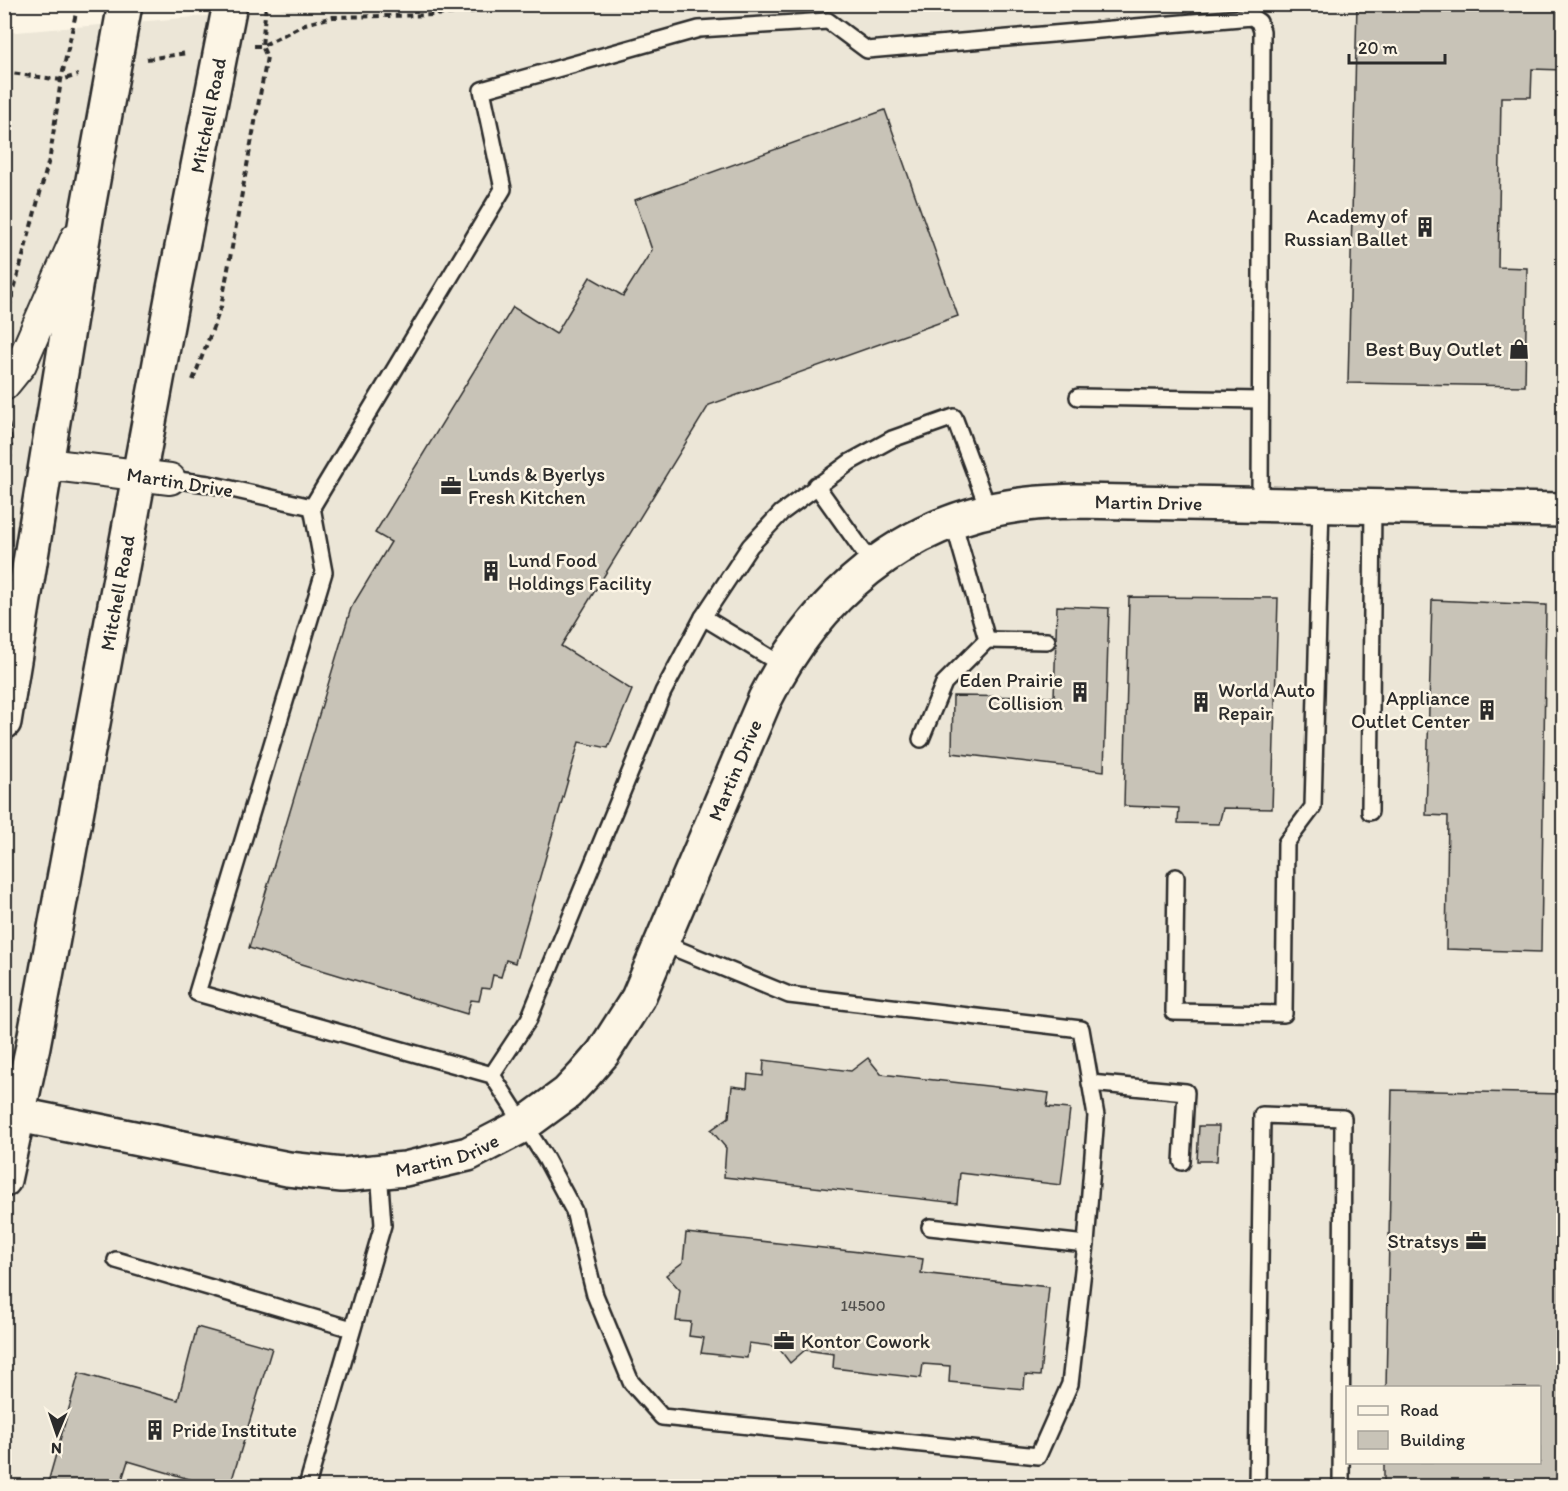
<svg xmlns="http://www.w3.org/2000/svg" width="1568" height="1491" font-family="Itim,sans-serif">
<rect width="100%" height="100%" fill="#fcf5e5"/>
<filter id="ink" filterUnits="userSpaceOnUse"><feTurbulence type="fractalNoise" baseFrequency=".0167" numOctaves="2"/><feDisplacementMap in="SourceGraphic" scale="12" xChannelSelector="R" yChannelSelector="G"/><feConvolveMatrix kernelMatrix="1 2 1 2 8 2 1 2 1" color-interpolation-filters="sRGB"/></filter>
<g filter="url(#ink)">
<path fill="#ece6d7" fill-rule="evenodd" d="M 348,4 L 1563,5 L 1563,1486 L 5,1486 L 5,33 ZM 1348,1388 L 1540,1388 L 1540,1462 L 1348,1462 Z"/>
<g fill="#c8c3b7" stroke="#2b2b2b" stroke-width="1.5">
<path d="M 1357,4 L 1564,4 L 1564,70 L 1532,69 L 1531,97 L 1501,97 L 1498,267 L 1527,268 L 1525,386 L 1348,383 Z"/>
<path d="M 885,110 L 958,316 L 709,405 L 561,646 L 632,690 L 608,748 L 579,742 L 515,963 L 506,960 L 501,977 L 493,975 L 490,989 L 482,988 L 479,1001 L 471,1000 L 467,1014 L 249,948 L 351,608 L 391,542 L 375,533 L 513,307 L 556,334 L 590,277 L 623,296 L 652,250 L 635,200 Z"/>
<path d="M 1129,597 L 1278,598 L 1272,809 L 1223,808 L 1219,824 L 1178,823 L 1179,808 L 1124,806 Z"/>
<path d="M 1432,600 L 1546,605 L 1541,952 L 1446,949 L 1448,816 L 1426,815 Z"/>
<path d="M 1057,606 L 1109,608 L 1104,771 L 952,753 L 953,696 L 1054,697 Z"/>
<path d="M 868,1058 L 881,1074 L 1049,1093 L 1047,1107 L 1070,1109 L 1061,1185 L 960,1173 L 957,1203 L 724,1177 L 726,1148 L 711,1130 L 729,1117 L 732,1086 L 747,1088 L 748,1074 L 763,1076 L 764,1060 L 851,1071 Z"/>
<path d="M 1392,1090 L 1564,1094 L 1564,1486 L 1384,1486 L 1384,1462 L 1540,1462 L 1540,1388 L 1386,1388 Z"/>
<path d="M 1199,1126 L 1219,1126 L 1217,1161 L 1197,1161 Z"/>
<path d="M 686,1233 L 923,1259 L 921,1273 L 1049,1287 L 1040,1376 L 1025,1375 L 1024,1389 L 949,1382 L 950,1366 L 923,1364 L 921,1378 L 833,1368 L 834,1354 L 805,1350 L 790,1363 L 778,1347 L 749,1343 L 747,1358 L 701,1353 L 704,1338 L 689,1336 L 691,1322 L 676,1321 L 680,1290 L 666,1275 L 683,1262 Z"/>
<path d="M 197,1327 L 272,1348 L 230,1486 L 213,1486 L 128,1461 L 120,1486 L 47,1486 L 79,1373 L 178,1400 Z"/>
</g>
<g fill="none" stroke-linecap="round" stroke-linejoin="round">
<g stroke="#2b2b2b" stroke-width="20">
<g id="lane">
<path d="M 1078,397 L 1260,400"/>
<path d="M 170,479 L 209,484 L 312,507"/>
<path d="M 816,485 L 873,565"/>
<path d="M 703,617 L 782,665"/>
<path d="M 987,640 L 1047,641"/>
<path d="M 921,739 L 944,683 L 987,640 L 953,521"/>
<path d="M 1370,812 L 1373,505"/>
<path d="M 1176,877 L 1174,1012 L 1284,1014 L 1286,843 L 1313,807 L 1321,505"/>
<path d="M 660,942 L 789,995 L 1081,1029 L 1096,1116 L 1086,1244 L 930,1227"/>
<path d="M 492,1075 L 529,1019 L 663,692 L 703,617 L 750,546 L 781,513 L 850,462 L 892,439 L 954,417 L 989,511"/>
<path d="M 1090,1083 L 1186,1092 L 1182,1162"/>
<path d="M 1086,1244 L 1070,1384 L 1038,1456 L 662,1417 L 631,1382 L 595,1295 L 574,1211 L 546,1159 L 492,1075 L 197,993 L 324,572 L 312,507 L 503,189 L 482,90 L 699,29 L 828,21 L 867,50 L 1252,17 L 1259,22 L 1262,31 L 1260,503"/>
<path d="M 116,1260 L 352,1329"/>
<path d="M 307,1486 L 383,1225 L 379,1171"/>
<path d="M 1257,1486 L 1262,1115 L 1343,1118 L 1341,1486"/>
</g>
</g>
<g stroke="#2b2b2b" stroke-width="34">
<g id="street">
<path d="M 4,385 L 21,364 L 76,238"/>
<path d="M 46,464 L 170,479"/>
</g>
</g>
<g stroke="#2b2b2b" stroke-width="38">
<g id="secondary">
<path d="M 4,722 L 87,213 L 125,4"/>
<path id="s1" d="M 19,1115 L 288,1169 L 342,1175 L 405,1169 L 468,1154 L 522,1126 L 567,1093 L 584,1075 L 603,1053 L 638,998 L 765,699 C 816,597 903,520 1020,505 C 1038,502 1057,502 1075,501 L 1564,510"/>
<path id="s2" d="M 4,1180 L 33,1046 L 173,293 L 230,4"/>
</g>
</g>
<g stroke="#2b2b2b" stroke-width="4" stroke-dasharray="6 4.5" stroke-linecap="butt">
<path d="M 254,46 L 262,46 L 305,24 L 333,17 L 435,15 L 550,4"/>
<path d="M 147,59 L 187,53"/>
<path d="M 4,72 L 61,80 L 78,75"/>
<path d="M 9,308 L 50,156 L 61,80 L 78,4"/>
<path d="M 193,380 L 221,307 L 267,57 L 262,46 L 266,4"/>
<path d="M 4,492 C 9,467 16,440 5,416"/>
</g>
<use href="#lane" stroke="#fcf5e5" stroke-width="15"/>
<use href="#street" stroke="#fcf5e5" stroke-width="30"/>
<use href="#secondary" stroke="#fcf5e5" stroke-width="33"/>
</g>
</g>
<defs>
<g id="building-bare" transform="scale(1.62)"><path d="M-4-6H4V6H1V3H-1V6H-4ZM-2.5-4.3h1.7v1.8h-1.7ZM.8-4.3h1.7v1.8H.8ZM-2.5-1h1.7V.8h-1.7ZM.8-1h1.7V.8H.8Z" fill="#2b2b2b" stroke="#fcf5e5" stroke-width="2.5" paint-order="stroke"/></g>
<g id="shop-bare" transform="scale(1.62)"><path d="M-5-2.5h2.3a2.7 3.5 0 0 1 5.4 0H5L5.5 6h-11ZM-1.5-2.5h3a1.5 2.3 0 0 0-3 0Z" fill="#2b2b2b" stroke="#fcf5e5" stroke-width="2.5" paint-order="stroke"/></g>
<g id="office-bare" transform="scale(1.62)"><path d="M-6-3h4V-5.5h4V-3h4V5H-6ZM-1-4.5V-3h2v-1.5ZM-6 0V1H6V0Z" fill="#2b2b2b" stroke="#fcf5e5" stroke-width="2.5" paint-order="stroke"/></g>
</defs>
<g fill-rule="evenodd">
<use href="#building-bare" x="1425" y="227"/>
<use href="#shop-bare" x="1519" y="349"/>
<use href="#office-bare" x="451" y="486"/>
<use href="#building-bare" x="491" y="571"/>
<use href="#building-bare" x="1080" y="692"/>
<use href="#building-bare" x="1201" y="702"/>
<use href="#building-bare" x="1487" y="710"/>
<use href="#office-bare" x="1476" y="1241"/>
<use href="#office-bare" x="784" y="1341"/>
<use href="#building-bare" x="155" y="1430"/>
</g>
<g text-anchor="middle" stroke-width="5" stroke-linejoin="round" paint-order="stroke">
<g font-size="16" fill="#52514e">
<text x="863" y="1311">14500</text>
</g>
<g font-size="20" fill="#2b2b2b" stroke="#fcf5e5">
<text dy="7" stroke="none"><textPath href="#s2" startOffset="1084">Mitchell Road</textPath></text>
<text transform="translate(180 482) rotate(9)" y="7">Martin Drive</text>
<text dy="7" stroke="none"><textPath href="#s1" startOffset="1480">Martin Drive</textPath></text>
<text dy="7" stroke="none"><textPath href="#s2" startOffset="598">Mitchell Road</textPath></text>
<text dy="7" stroke="none"><textPath href="#s1" startOffset="940">Martin Drive</textPath></text>
<text dy="7" stroke="none"><textPath href="#s1" startOffset="436">Martin Drive</textPath></text>
</g>
<g font-size="20" fill="#2b2b2b" stroke="#fcf5e5" text-anchor="end">
<text x="1408" y="223">Academy of<tspan x="1408" dy="23">Russian Ballet</tspan></text>
<text x="1502" y="356">Best Buy Outlet</text>
<text x="468" y="481" text-anchor="start">Lunds &amp; Byerlys<tspan x="468" dy="23">Fresh Kitchen</tspan></text>
<text x="508" y="567" text-anchor="start">Lund Food<tspan x="508" dy="23">Holdings Facility</tspan></text>
<text x="1063" y="687">Eden Prairie<tspan x="1063" dy="23">Collision</tspan></text>
<text x="1218" y="697" text-anchor="start">World Auto<tspan x="1218" dy="23">Repair</tspan></text>
<text x="1470" y="705">Appliance<tspan x="1470" dy="23">Outlet Center</tspan></text>
<text x="1459" y="1248">Stratsys</text>
<text x="801" y="1348" text-anchor="start">Kontor Cowork</text>
<text x="172" y="1437" text-anchor="start">Pride Institute</text>
</g>
</g>
<rect width="1568" height="1491" fill="none" stroke="#fcf5e5" stroke-width="24"/>
<rect x="12" y="12" width="1544" height="1467" fill="none" stroke="#2b2b2b" stroke-width="2" filter="url(#ink)"/>
<rect x="1346" y="1386" width="195" height="78" fill="#fcf5e5" stroke="#a8a49b" stroke-width="1.5"/>
<rect x="1358" y="1406" width="30" height="9" fill="#fcf5e5" stroke="#a8a49b" stroke-width="1.5"/>
<text x="1400" y="1416" font-size="18" fill="#2b2b2b">Road</text>
<rect x="1358" y="1431" width="30" height="18" fill="#c8c3b7" stroke="#a8a49b" stroke-width="1.5"/>
<text x="1400" y="1446" font-size="18" fill="#2b2b2b">Building</text>
<g transform="translate(57 1434) rotate(182)" stroke="#fcf5e5" stroke-width="4.5" paint-order="stroke">
<path d="M0-4.5L10 22L0 15L-10 22Z" fill="#2b2b2b"/>
<text y="-9" font-size="16" font-weight="bold" text-anchor="middle" fill="#2b2b2b">N</text>
</g>
<path d="M1349 54v9h96v-9" fill="none" stroke="#2b2b2b" stroke-width="3"/>
<text x="1358" y="54" font-size="18" fill="#2b2b2b" stroke="#fcf5e5" stroke-width="4.5" paint-order="stroke">20 m</text>
</svg>
